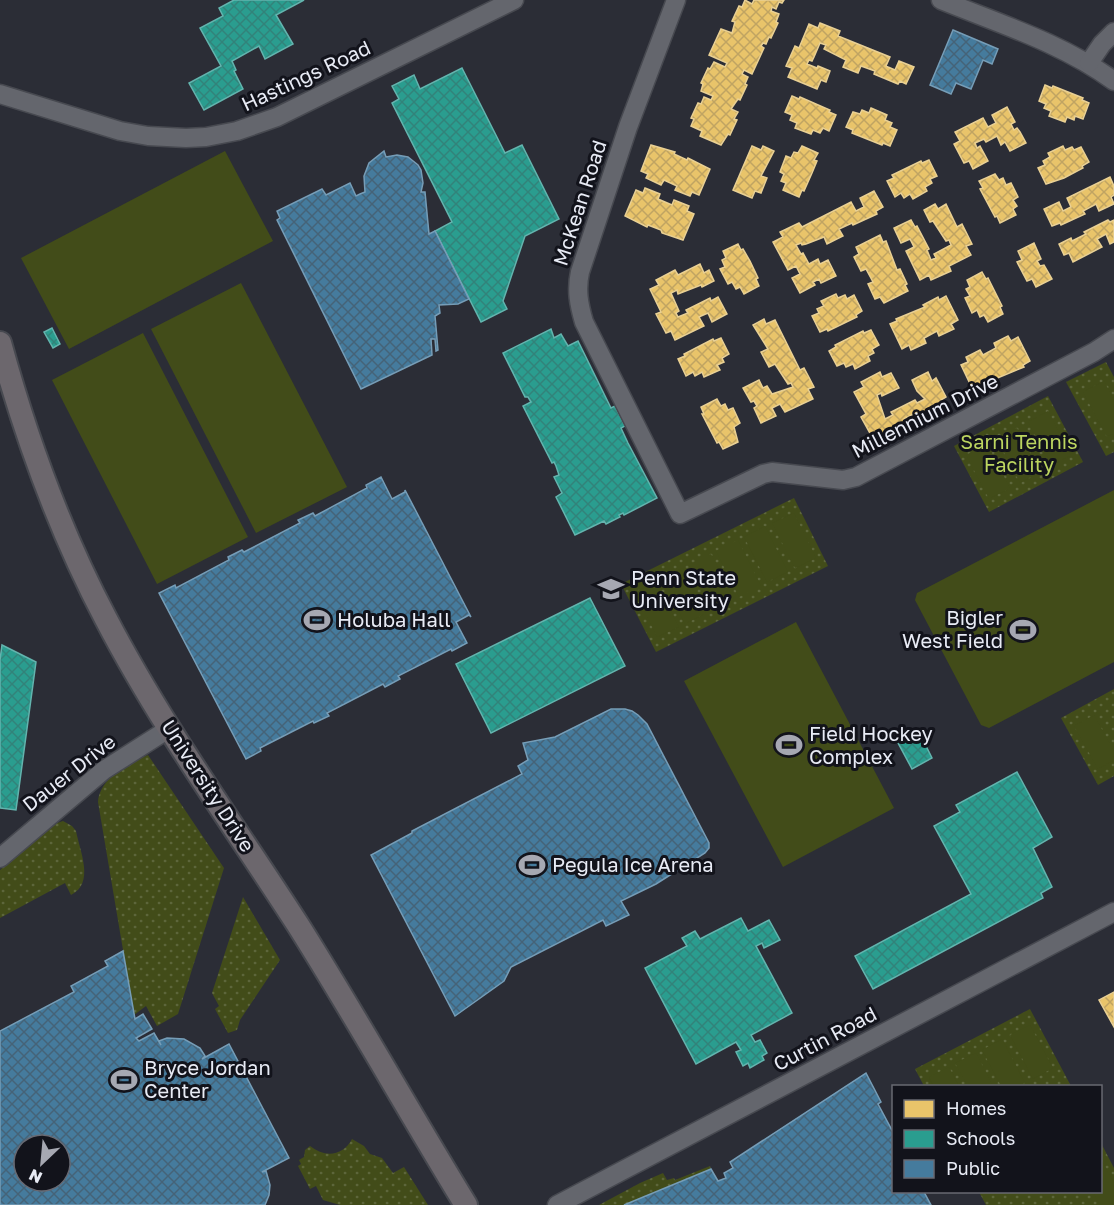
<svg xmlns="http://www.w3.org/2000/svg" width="1114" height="1205" font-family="'Golos Text',sans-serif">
<defs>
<pattern id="grass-dots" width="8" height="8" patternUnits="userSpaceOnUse" patternTransform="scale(1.5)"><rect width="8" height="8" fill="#424c19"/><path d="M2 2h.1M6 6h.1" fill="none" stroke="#5d663b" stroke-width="1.8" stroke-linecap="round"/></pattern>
<pattern id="homes-cross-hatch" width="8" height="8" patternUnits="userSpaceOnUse" patternTransform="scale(1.5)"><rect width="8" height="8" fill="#e9c46a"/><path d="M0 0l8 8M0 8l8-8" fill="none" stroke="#c0a462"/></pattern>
<pattern id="schools-cross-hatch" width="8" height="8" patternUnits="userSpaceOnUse" patternTransform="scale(1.5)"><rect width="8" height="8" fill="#2a9d8f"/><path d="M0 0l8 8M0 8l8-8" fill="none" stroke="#32837a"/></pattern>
<pattern id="public-cross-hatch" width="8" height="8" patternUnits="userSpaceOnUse" patternTransform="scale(1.5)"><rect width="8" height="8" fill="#457b9d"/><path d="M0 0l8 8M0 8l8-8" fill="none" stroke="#456378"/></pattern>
</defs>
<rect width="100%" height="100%" fill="#2b2d36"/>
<g fill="url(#grass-dots)">
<path d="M 1106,362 L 1114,377 L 1114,452 L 1106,456 L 1066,382 Z"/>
<path d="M 1048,396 L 1083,462 L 989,512 L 954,446 Z"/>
<path d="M 794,498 L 828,566 L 656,652 L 621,584 Z"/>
<path d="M 1114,689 L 1114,776 L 1098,785 L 1061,718 Z"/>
<path d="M 148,755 L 224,868 L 178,1014 L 157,1026 L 146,1006 L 134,1015 L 98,802 C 100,778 127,764 148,755 Z"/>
<path d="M 63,821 L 72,826 L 76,831 C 80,852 95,883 71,895 L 65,883 L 0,918 L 0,870 L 51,825 Z"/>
<path d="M 243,897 L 280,960 L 240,1020 L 237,1030 L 228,1033 L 215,1009 L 219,1006 L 212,993 Z"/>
<path d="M 1030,1009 L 1071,1086 L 924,1086 L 915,1069 Z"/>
<path d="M 352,1139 L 364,1146 L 370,1154 L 382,1158 L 393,1173 L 404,1167 L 428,1205 L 340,1205 L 323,1200 L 316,1186 L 310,1189 L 298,1166 L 301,1164 L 299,1160 L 304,1157 L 305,1150 L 310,1146 C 325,1158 343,1156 352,1139 Z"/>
<path d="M 1101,1143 L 1114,1168 L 1114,1205 L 986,1205 L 979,1192 L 1100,1192 Z"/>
<path d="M 710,1166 L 711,1169 L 624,1205 L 599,1205 L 640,1183 L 663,1173 L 667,1180 L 674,1178 L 675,1180 Z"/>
</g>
<g fill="#424c19">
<path d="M 225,151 L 273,241 L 69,349 L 21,258 Z"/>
<path d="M 241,283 L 347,487 L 256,533 L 151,329 Z"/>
<path d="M 143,333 L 248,537 L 157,584 L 52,380 Z"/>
<path d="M 1104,381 L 1114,400 L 1114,433 L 1107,437 L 1083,392 Z"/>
<path d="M 1048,411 L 1071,455 L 1051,466 L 1028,422 Z"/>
<path d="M 1017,428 L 1040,472 L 1020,483 L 997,439 Z"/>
<path d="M 987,444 L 1010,488 L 989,499 L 966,455 Z"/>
<path d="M 1114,490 L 1114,662 L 989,728 L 981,725 L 915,600 L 917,593 Z"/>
<path d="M 794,513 L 816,558 L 795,568 L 772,523 Z"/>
<path d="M 765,526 L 788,572 L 767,582 L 744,537 Z"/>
<path d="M 738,540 L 761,586 L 739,597 L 716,551 Z"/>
<path d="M 711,554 L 734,599 L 712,610 L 689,565 Z"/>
<path d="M 683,568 L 706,613 L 685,624 L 662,578 Z"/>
<path d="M 656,582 L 679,627 L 657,637 L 635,592 Z"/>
<path d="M 796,622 L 894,808 L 783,867 L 684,681 Z"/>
<path d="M 1094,715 L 1114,751 L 1114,760 L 1098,769 L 1074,726 Z"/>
<path d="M 1030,1025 L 1053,1068 L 1033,1079 L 1010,1035 Z"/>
<path d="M 1002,1039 L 1025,1083 L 1019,1086 L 1001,1086 L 982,1050 Z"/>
<path d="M 976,1053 L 993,1086 L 968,1086 L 955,1063 Z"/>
<path d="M 949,1067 L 959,1086 L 933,1086 L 929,1077 Z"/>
<path d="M 1102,1161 L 1114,1183 L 1114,1205 L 1100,1205 L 1093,1192 L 1100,1192 L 1101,1162 Z"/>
</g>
<g fill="url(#homes-cross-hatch)" stroke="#e9d094" stroke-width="1.5">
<path d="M 745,0 L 752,4 L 754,0 L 784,0 L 782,3 L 779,2 L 776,9 L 772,7 L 771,11 L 779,14 L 776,22 L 778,23 L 771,38 L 769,37 L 766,44 L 763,43 L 761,46 L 764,48 L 752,74 L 744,70 L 742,74 L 748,77 L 745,84 L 747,85 L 740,100 L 738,99 L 731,109 L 738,112 L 734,119 L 737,120 L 730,135 L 728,134 L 721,145 L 700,136 L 702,131 L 691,126 L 694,119 L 691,118 L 698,103 L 701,104 L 704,97 L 711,100 L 713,96 L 701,91 L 703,84 L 701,83 L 708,68 L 710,69 L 714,62 L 725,67 L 727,63 L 709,55 L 721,29 L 732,33 L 735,22 L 732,21 L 739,6 L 742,7 Z"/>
<path d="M 820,23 L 840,31 L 838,36 L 890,57 L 886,66 L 888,67 L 895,70 L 899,61 L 914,67 L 906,84 L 900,81 L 898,84 L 874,74 L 875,71 L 861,66 L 858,73 L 843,67 L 846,60 L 824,49 L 826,45 L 820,43 L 814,57 L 812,61 L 809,60 L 807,64 L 817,68 L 818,66 L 830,71 L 826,82 L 821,80 L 817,89 L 788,77 L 792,68 L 786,66 L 795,46 L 799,48 L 809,24 L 818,28 Z"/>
<path d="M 1045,85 L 1052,88 L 1053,86 L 1083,98 L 1082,100 L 1089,103 L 1083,119 L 1075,116 L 1074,120 L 1067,117 L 1065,122 L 1049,116 L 1051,111 L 1044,108 L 1046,104 L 1039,101 Z"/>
<path d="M 792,96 L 799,99 L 800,97 L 830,110 L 829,112 L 836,115 L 829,131 L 823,128 L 820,133 L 813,130 L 811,134 L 795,128 L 797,123 L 790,120 L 792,115 L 785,112 Z"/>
<path d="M 1007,107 L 1015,122 L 1011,124 L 1014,130 L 1017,128 L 1020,132 L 1026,143 L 1010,151 L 1005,142 L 1001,145 L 997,136 L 986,142 L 984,139 L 975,143 L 977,148 L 980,146 L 988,161 L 973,169 L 969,161 L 964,163 L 954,144 L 960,141 L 955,132 L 983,118 L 988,127 L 996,123 L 992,115 Z"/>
<path d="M 871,108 L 887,115 L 885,120 L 892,123 L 890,127 L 897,130 L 890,146 L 883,143 L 882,145 L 852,133 L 853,130 L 846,127 L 853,112 L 860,114 L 862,110 L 869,113 Z"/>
<path d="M 651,145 L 675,152 L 674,154 L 687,160 L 688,158 L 710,169 L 699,195 L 692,192 L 690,196 L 675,190 L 677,186 L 664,180 L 661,185 L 646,178 L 648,174 L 641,171 Z"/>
<path d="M 752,146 L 761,150 L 763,146 L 774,151 L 761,176 L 767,178 L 761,193 L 755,191 L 752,198 L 733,190 Z"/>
<path d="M 802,146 L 818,153 L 814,160 L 817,161 L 812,173 L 804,191 L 802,190 L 799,197 L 783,190 L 786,183 L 781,181 L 784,174 L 780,172 L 786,156 L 791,158 L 794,152 L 798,153 Z"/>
<path d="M 1063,146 L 1065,150 L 1072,147 L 1074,150 L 1081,147 L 1089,162 L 1082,166 L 1083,168 L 1064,178 L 1046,184 L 1038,168 L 1045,165 L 1043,161 L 1050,157 L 1048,153 Z"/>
<path d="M 929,160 L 937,176 L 930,179 L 932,183 L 925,187 L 927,191 L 913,199 L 910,194 L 904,198 L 901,193 L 895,197 L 887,181 L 894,178 L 892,175 L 921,161 L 922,163 Z"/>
<path d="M 995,174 L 999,180 L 1003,178 L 1006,185 L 1011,183 L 1018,197 L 1013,200 L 1017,206 L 1013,209 L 1016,215 L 1000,223 L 997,216 L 995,217 L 980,189 L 983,188 L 979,181 Z"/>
<path d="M 1110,177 L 1114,186 L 1114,195 L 1111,197 L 1114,204 L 1099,211 L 1096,204 L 1083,211 L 1085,214 L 1061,225 L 1060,223 L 1052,226 L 1044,209 L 1059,202 L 1063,211 L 1071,207 L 1067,198 Z"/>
<path d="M 645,188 L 660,194 L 658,199 L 672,205 L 674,200 L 689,206 L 687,211 L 694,214 L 683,240 L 662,233 L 661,230 L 648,225 L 647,227 L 625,216 L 636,190 L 643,193 Z"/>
<path d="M 874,191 L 883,207 L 876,211 L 877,214 L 853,225 L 852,223 L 839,229 L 843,236 L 827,244 L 824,237 L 806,244 L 802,245 L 801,243 L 796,245 L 801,254 L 803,253 L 809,264 L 818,259 L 820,264 L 828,260 L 836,276 L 821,283 L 819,279 L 813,282 L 815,285 L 800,293 L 792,278 L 800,274 L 796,266 L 788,270 L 773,242 L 783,237 L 780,232 L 799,223 L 802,227 L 851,202 L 856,211 L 864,207 L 860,198 Z"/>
<path d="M 935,204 L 938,209 L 946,204 L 957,227 L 962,224 L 972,244 L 966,246 L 971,255 L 949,266 L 951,271 L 931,280 L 929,275 L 920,280 L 906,251 L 914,247 L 910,239 L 901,243 L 894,228 L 911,220 L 915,227 L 917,226 L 929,249 L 927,250 L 931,260 L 936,258 L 934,254 L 951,245 L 949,240 L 946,241 L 933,221 L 930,222 L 924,210 Z"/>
<path d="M 1108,220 L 1110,222 L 1114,220 L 1114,242 L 1110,244 L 1106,234 L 1097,239 L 1102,247 L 1073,262 L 1069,253 L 1064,255 L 1059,244 L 1071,238 L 1072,241 L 1086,234 L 1084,232 Z"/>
<path d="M 880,235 L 883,242 L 886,241 L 897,270 L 900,269 L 907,284 L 905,285 L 908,291 L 884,303 L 880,297 L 875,299 L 868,284 L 873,282 L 866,269 L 861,271 L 854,257 L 859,254 L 856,247 Z"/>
<path d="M 1034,243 L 1041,259 L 1037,261 L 1040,266 L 1044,265 L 1052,279 L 1036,287 L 1032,279 L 1027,281 L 1017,262 L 1022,260 L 1018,251 Z"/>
<path d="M 738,244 L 741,250 L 743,249 L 750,261 L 758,278 L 756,279 L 759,286 L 744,294 L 740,287 L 736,289 L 732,282 L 728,284 L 720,269 L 725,267 L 722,260 L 726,258 L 723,251 Z"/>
<path d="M 700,264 L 704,273 L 709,270 L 714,281 L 702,287 L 701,285 L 678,294 L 677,290 L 671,293 L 679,311 L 676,313 L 678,317 L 688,313 L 686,310 L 710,298 L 711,301 L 718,297 L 727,314 L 712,322 L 708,313 L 701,316 L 699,317 L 704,326 L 675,340 L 671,331 L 666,333 L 656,314 L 661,312 L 650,289 L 659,285 L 656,280 L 675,270 L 678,275 Z"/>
<path d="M 982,272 L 986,279 L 988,278 L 1002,306 L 1000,307 L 1003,314 L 988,322 L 984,315 L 980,317 L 977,310 L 972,313 L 965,298 L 970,296 L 966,289 L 970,287 L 967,280 Z"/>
<path d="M 836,294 L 838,298 L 845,295 L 847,299 L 854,295 L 862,311 L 856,315 L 857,317 L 828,331 L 827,329 L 820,332 L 812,316 L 819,313 L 817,309 L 824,306 L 821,301 Z"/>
<path d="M 946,296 L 958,320 L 951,324 L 954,329 L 939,336 L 937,331 L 926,337 L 924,338 L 926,343 L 911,350 L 909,345 L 902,349 L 890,324 L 897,321 L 896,319 L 925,307 L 923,305 L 938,297 L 939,300 Z"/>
<path d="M 764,319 L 766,324 L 775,320 L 800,370 L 804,368 L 814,387 L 808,389 L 813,399 L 785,412 L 780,404 L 772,408 L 776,416 L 761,423 L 754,408 L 757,406 L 754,401 L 751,402 L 743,388 L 759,380 L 763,388 L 767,386 L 772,394 L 793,387 L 791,383 L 788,384 L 775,364 L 769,367 L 761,352 L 768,349 L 753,325 Z"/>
<path d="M 871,330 L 879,345 L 872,349 L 874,353 L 868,356 L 870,361 L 855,369 L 853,364 L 846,367 L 844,363 L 837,366 L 829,351 L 836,347 L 835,345 L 863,331 L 864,333 Z"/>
<path d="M 1008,336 L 1011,341 L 1018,337 L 1030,361 L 1023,365 L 1024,367 L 995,379 L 996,382 L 982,389 L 980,387 L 973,390 L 961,365 L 968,362 L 966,357 L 980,350 L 983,355 L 996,348 L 994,343 Z"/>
<path d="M 721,338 L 729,354 L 722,358 L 724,362 L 717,365 L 720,370 L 704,377 L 702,372 L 695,376 L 693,372 L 686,376 L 678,359 L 685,356 L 684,354 L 713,339 L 714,341 Z"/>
<path d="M 880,372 L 882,377 L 891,373 L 899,388 L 882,396 L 881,393 L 877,395 L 885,419 L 893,415 L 891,412 L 915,400 L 917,403 L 925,399 L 917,391 L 912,380 L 928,372 L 932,381 L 936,378 L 946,397 L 941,400 L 946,409 L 917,423 L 913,414 L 904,419 L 909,428 L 881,442 L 876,433 L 871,435 L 861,417 L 866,414 L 854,392 L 864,387 L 861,382 Z"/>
<path d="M 717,399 L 721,406 L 725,404 L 728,410 L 733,408 L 740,423 L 734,427 L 738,442 L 723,449 L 719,442 L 717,443 L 702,414 L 704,414 L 701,407 Z"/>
<path d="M 1114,992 L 1114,1027 L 1099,1000 Z"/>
</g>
<g fill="url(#schools-cross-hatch)" stroke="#63b4ae" stroke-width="1.5">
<path d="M 234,0 L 304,0 L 276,15 L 293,44 L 265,59 L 259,46 L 232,61 L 236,70 L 234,71 L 243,89 L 204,110 L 189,83 L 221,66 L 200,28 L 223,16 L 219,8 Z"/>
<path d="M 462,68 L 505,153 L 522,145 L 559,219 L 525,236 L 503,301 L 507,309 L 481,322 L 435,231 L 452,222 L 392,103 L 399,99 L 392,86 L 414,75 L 420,89 Z"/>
<path d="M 52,328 L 60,344 L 53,348 L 44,332 Z"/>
<path d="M 551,329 L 554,338 L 561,334 L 568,346 L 578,341 L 611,408 L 615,406 L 625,426 L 621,428 L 628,443 L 657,498 L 624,515 L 623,513 L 619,515 L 620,517 L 606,524 L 604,521 L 575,535 L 556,497 L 562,493 L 554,477 L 559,475 L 556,466 L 554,462 L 552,463 L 523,406 L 531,402 L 528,397 L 525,397 L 503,353 Z"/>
<path d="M 590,598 L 625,666 L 491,733 L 456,664 Z"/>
<path d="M 2,645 L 36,662 L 16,810 L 0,808 L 0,660 Z"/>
<path d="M 918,730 L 932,758 L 912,769 L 897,741 Z"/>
<path d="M 1017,772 L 1052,837 L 1033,848 L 1052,887 L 1041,893 L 1043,898 L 873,989 L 855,956 L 971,894 L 934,826 L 960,812 L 956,805 Z"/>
<path d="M 741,918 L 748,931 L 769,920 L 780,940 L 764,948 L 762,943 L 756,946 L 792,1013 L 751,1035 L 755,1042 L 760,1040 L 767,1053 L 762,1056 L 764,1060 L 750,1068 L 748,1063 L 743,1066 L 736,1052 L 741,1050 L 736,1042 L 696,1064 L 645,968 L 687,946 L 682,938 L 695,931 L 700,939 Z"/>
</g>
<g fill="url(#public-cross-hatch)" stroke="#769db7" stroke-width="1.5" fill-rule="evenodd">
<path d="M 953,30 L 998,49 L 992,64 L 983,60 L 971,89 L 956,83 L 951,94 L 930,85 Z"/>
<path d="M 384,151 L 386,157 L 397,155 L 408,157 L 418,165 L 421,170 L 423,183 L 421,192 L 425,192 L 429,234 L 435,231 L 469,299 L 458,304 L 439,305 L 440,313 L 435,316 L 438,350 L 436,351 L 435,339 L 431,339 L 432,355 L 361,389 L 277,220 L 280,218 L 277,211 L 322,189 L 326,195 L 350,183 L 356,196 L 360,194 L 365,192 L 364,176 L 369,163 Z"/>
<path d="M 381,477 L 392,499 L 405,492 L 405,490 L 471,617 L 469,615 L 456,622 L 467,643 L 452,651 L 451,649 L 398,676 L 400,679 L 385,687 L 383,684 L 327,713 L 329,716 L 314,723 L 313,721 L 260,748 L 261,751 L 246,759 L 159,593 L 175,585 L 176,588 L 229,560 L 228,557 L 242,550 L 244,552 L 300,523 L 298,520 L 313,513 L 315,516 L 367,488 L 366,485 Z"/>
<path d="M 611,709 L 625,709 L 632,711 L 638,715 L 647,724 L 709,843 L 709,848 L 705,853 L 656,884 L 621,901 L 629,915 L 606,926 L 603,920 L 511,967 L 504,981 L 455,1016 L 371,855 L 412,833 L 412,831 L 522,774 L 518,766 L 528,760 L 523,743 L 555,737 Z"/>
<path d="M 123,951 L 135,1019 L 143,1014 L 152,1029 L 136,1038 L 139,1041 L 154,1033 L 161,1045 L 159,1041 L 167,1038 L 184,1039 L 200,1048 L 205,1056 L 202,1059 L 229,1044 L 289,1158 L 262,1172 L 266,1171 L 270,1185 L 269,1195 L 265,1205 L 0,1205 L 0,1031 L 74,992 L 71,986 L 108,966 L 105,961 ZM 24,1145 L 60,1145 L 60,1181 L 24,1181 Z"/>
<path d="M 866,1073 L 881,1102 L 878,1104 L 894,1134 L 894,1192 L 924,1192 L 931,1205 L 624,1205 L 711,1169 L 718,1181 L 726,1178 L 724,1173 L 733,1168 L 730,1162 Z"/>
</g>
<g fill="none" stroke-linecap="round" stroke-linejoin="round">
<g stroke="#474950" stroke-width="21">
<g id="minor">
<path d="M 676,0 L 628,127 L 580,272 C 576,290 579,305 584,322 L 680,514 L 763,474 L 772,472 L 843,480 L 856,477 L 1094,352 L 1114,339"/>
<path d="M 941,0 C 1000,24 1062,43 1114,81"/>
<path d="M 1089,63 L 1102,44 L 1114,32"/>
<path d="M 0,94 L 120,131 L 148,136 L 186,138 L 206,137 L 237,131 L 277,117 L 514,0"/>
<path d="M 0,858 L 104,770 L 170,728"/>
<path d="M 557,1205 L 1114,912"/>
</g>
</g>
<g stroke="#474950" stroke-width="26">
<path id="major" d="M 0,343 C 26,438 60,532 106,619 C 161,725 233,824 298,925 C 356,1017 409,1112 466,1205"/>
</g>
<use href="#minor" stroke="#64666d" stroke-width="18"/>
<use href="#major" stroke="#6c676d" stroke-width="22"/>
</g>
<defs>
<g id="university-bare" transform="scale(2.07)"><path d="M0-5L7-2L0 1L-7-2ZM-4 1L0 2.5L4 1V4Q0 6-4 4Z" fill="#a6a8b2" stroke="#12131b" stroke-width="2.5" paint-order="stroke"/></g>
<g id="stadium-bare" transform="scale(2.07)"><path d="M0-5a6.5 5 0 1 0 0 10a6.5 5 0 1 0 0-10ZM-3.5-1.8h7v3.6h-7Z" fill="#a6a8b2" stroke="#12131b" stroke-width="2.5" paint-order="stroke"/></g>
</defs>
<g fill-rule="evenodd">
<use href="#university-bare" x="611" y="589"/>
<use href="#stadium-bare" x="317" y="620"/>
<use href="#stadium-bare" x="1023" y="630"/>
<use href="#stadium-bare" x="789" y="745"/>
<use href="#stadium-bare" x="532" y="865"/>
<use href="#stadium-bare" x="124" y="1080"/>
</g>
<g text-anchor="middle" stroke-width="6" stroke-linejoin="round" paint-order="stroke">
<g font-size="20" fill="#e8ebf5" stroke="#12131b">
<text transform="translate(306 76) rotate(-25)" y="7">Hastings Road</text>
<text transform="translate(580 203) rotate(-72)" y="7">McKean Road</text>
<text transform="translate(925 416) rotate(-27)" y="7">Millennium Drive</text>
<text transform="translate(69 773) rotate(-38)" y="7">Dauer Drive</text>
<text transform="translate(208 786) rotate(57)" y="7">University Drive</text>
<text transform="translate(825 1039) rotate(-28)" y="7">Curtin Road</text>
</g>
<g font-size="20" fill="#bcd560" stroke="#12131b">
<text x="1019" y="449">Sarni Tennis<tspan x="1019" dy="23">Facility</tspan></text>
</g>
<g font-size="20" fill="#e8ebf5" stroke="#12131b" text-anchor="start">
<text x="631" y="585">Penn State<tspan x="631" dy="23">University</tspan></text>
<text x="1003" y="625" text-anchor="end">Bigler<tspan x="1003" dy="23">West Field</tspan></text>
<text x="337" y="627">Holuba Hall</text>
<text x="809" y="741">Field Hockey<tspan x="809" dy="23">Complex</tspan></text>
<text x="552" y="872">Pegula Ice Arena</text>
<text x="144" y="1075">Bryce Jordan<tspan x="144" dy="23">Center</tspan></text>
</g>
</g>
<rect x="892" y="1085" width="210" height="108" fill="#12131b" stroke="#686972" stroke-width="1.5"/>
<rect x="904" y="1100" width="30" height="18" fill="#e9c46a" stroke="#686972" stroke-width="1.5"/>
<text x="946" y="1115" font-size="18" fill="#e8ebf5">Homes</text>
<rect x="904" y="1130" width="30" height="18" fill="#2a9d8f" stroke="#686972" stroke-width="1.5"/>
<text x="946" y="1145" font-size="18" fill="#e8ebf5">Schools</text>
<rect x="904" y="1160" width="30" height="18" fill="#457b9d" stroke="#686972" stroke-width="1.5"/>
<text x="946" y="1175" font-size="18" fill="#e8ebf5">Public</text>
<g transform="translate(42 1163) rotate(206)"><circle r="28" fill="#12131b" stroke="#686972" stroke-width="1.5"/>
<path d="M0-4.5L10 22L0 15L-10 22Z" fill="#a6a8b2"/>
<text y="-9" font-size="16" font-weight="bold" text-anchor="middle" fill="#e8ebf5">N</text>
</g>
</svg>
